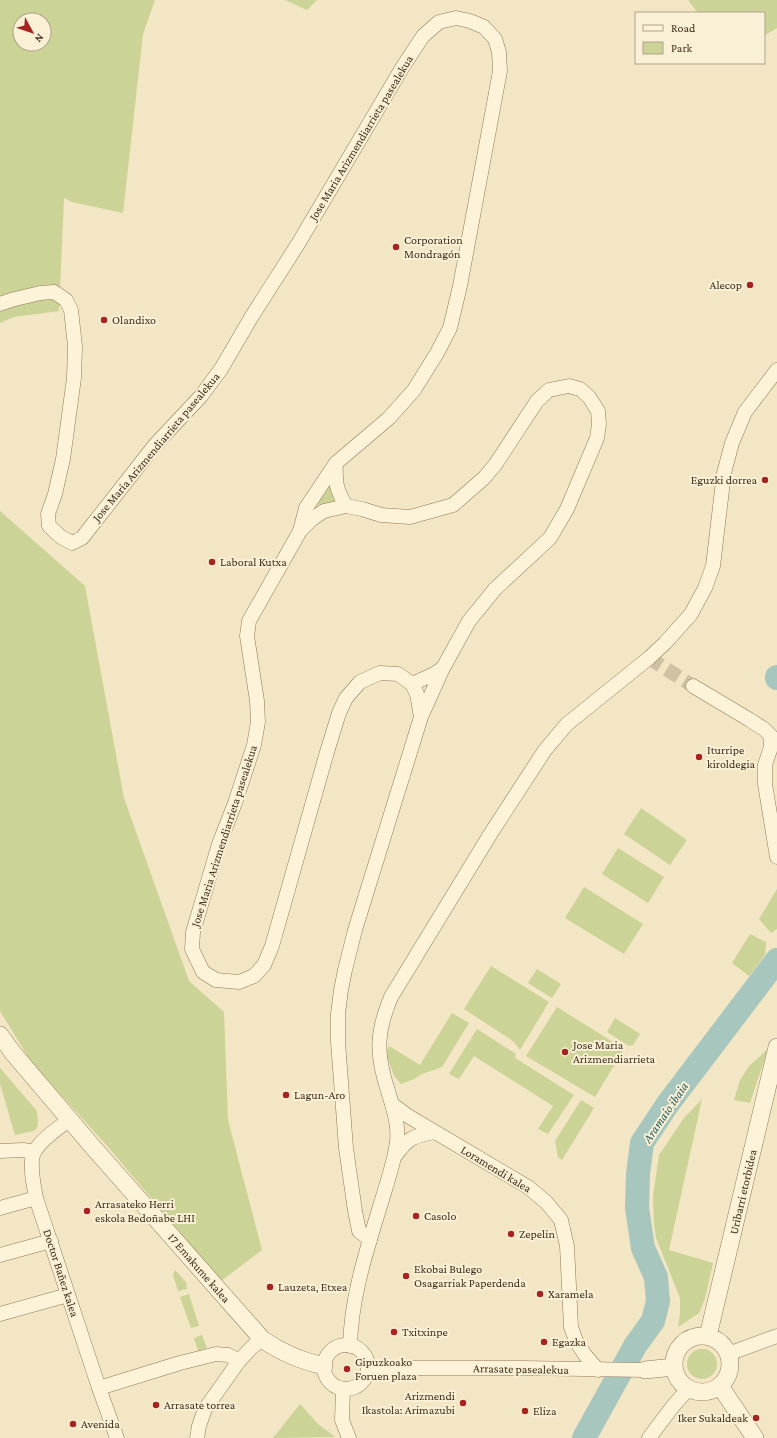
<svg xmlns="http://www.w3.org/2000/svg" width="777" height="1438" font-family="'Crimson Pro',serif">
<rect width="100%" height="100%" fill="#f3e6c4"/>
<g fill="#cbd396" fill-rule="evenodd">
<path d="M 0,0 L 155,0 L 143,34 L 123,213 L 72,202 L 64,198 L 59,311 L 14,317 L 0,323 ZM 20,20 L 44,20 L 44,44 L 20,44 Z"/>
<path d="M 285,0 L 317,0 L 307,10 Z"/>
<path d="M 688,0 L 777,0 L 777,28 L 764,36 L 764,13 L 698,13 Z"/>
<path d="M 329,485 L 337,501 L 317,505 Z"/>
<path d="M 0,511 L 85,586 L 124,798 L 189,981 L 224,1012 L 228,1120 L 262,1250 L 221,1281 L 109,1148 L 31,1062 L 0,1011 Z"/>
<path d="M 641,808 L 687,840 L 670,865 L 624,834 Z"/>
<path d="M 618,848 L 664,877 L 648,903 L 602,874 Z"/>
<path d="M 584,887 L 643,924 L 624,954 L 565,918 Z"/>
<path d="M 777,889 L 777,929 L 771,933 L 759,919 Z"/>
<path d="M 750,934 L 766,942 L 765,955 L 749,976 L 732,963 Z"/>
<path d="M 491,966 L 549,1002 L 520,1050 L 513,1041 L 464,1009 Z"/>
<path d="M 537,969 L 561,984 L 552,998 L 528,983 Z"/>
<path d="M 557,1007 L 624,1049 L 595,1097 L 526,1056 Z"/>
<path d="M 452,1013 L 469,1023 L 442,1067 L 422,1074 L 414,1079 L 401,1084 L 394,1076 L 386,1053 L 389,1046 L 420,1065 Z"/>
<path d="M 615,1018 L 640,1034 L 633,1045 L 629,1046 L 607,1032 Z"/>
<path d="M 477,1029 L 516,1054 L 515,1058 L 574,1095 L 548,1134 L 538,1129 L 553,1106 L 474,1056 L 459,1079 L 449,1074 Z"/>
<path d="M 768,1049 L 750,1103 L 734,1100 L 740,1080 L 749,1066 Z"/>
<path d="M 0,1068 L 37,1111 L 38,1126 L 34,1131 L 15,1135 L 0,1084 Z"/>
<path d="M 702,1099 L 669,1250 L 713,1263 L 705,1299 L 699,1313 L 678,1327 L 680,1313 L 680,1298 L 656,1238 L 654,1224 L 653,1196 L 659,1155 L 684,1118 Z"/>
<path d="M 581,1100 L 594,1108 L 562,1160 L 558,1157 L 555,1141 Z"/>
<path d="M 175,1270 L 186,1282 L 187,1289 L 178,1291 L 173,1275 Z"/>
<path d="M 189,1294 L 199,1326 L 191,1328 L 180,1297 Z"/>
<path d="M 202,1335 L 207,1348 L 198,1351 L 194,1338 Z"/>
<circle cx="702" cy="1364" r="15"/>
<path d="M 300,1404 L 318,1424 L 335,1437 L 273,1438 Z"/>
</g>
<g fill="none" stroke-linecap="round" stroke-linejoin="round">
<g stroke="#a6c6be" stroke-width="24">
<path d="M 777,677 L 777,678"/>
<path d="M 584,1438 L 635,1346 L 653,1321 L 658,1301 L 656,1277 L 643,1248 L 637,1208 L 638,1174 L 642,1143 L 667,1105 L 777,960"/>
</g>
<path stroke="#cfc1a3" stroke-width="14" stroke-dasharray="14 7" stroke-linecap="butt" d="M 649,658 L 693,686"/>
<g stroke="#917858" stroke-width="15">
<g id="minor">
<path d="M 0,304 L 11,300 L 40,293 L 54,292 L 66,300 L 71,310 L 75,346 L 74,378 L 63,459 L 55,494 L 48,514 L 49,526 L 61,537 L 72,543 L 82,538 L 155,445 L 201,396 L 221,369 L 252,316 L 298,244 L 402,68 L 423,36 L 439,22 L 456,18 L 470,21 L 484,27 L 495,39 L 499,52 L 500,71 L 460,286 L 450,328 L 437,353 L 414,390 L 389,418 L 336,463 L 306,508 L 300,531"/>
<path d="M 336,463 C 335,482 336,489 346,506"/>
<path d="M 412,684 L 434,674 L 443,668"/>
<path d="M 693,686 L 750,720 L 764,729 L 771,736 L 771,747 L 765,765 L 765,784 L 777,857"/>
<path d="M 392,1104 L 408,1116 L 528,1187 L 546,1202 L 561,1220 L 567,1246 L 571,1327 L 576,1341 L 585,1355 L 598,1370"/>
<path d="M 70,1119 C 59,1128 42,1138 35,1151 C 28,1161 34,1186 36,1198 L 99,1388 L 117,1438"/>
<path d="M 0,1151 L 23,1150 L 34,1152"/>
<path d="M 395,1156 C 408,1138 413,1136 434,1132"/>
<path d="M 0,1208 L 36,1198"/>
<path d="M 370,1240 L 359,1231 L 355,1211 L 346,1148 L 338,1042 L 338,1014 L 341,990 L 345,970 L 355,930 L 421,717 L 443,668 L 469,621 L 495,589 L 550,538 L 567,509 L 597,438 L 599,424 L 598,411 L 589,397 L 580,389 L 569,386 L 549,390 L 537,401 L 495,465 L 484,478 L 453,505 L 410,517 L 381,515 L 362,509 L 346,506 L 324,511 L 312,519 L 300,531 L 249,621 L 247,636 L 257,701 L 258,722 L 254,745 L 235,803 L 219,844 L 204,895 L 193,932 L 192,949 L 203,972 L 216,980 L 239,982 L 254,976 L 264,965 L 272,946 L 327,752 L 339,713 L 346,698 L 360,682 L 380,673 L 398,674 L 412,684 L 417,694 L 421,717"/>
<path d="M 0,1255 L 51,1241"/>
<path d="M 0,1314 L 68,1295"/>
<circle cx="346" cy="1367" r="22"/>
<path d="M 350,1346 C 351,1297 367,1249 381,1203 C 387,1183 394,1163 397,1142 C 399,1124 393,1108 388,1091 C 376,1054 376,1033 391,997 L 491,833 L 545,750 L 567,724 L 649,658 L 665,643 L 691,614 L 705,588 L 713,566 L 724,473 L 732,443 L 745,412 L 777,370"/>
<path d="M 728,1354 L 777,1336"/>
<path d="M 368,1368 L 522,1368 L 645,1370"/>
<path d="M 99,1388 L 180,1363 L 216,1354 L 228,1355 L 239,1361"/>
<path d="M 343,1389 L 342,1420 L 349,1438"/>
<path d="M 197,1438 L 199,1426 L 205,1409 L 239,1361 L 251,1348 L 262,1339"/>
<path d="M 649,1438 L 673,1406 L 689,1388"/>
</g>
</g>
<g stroke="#917858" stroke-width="18">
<g id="tertiary">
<path d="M 0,1035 L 13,1053 L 92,1146 L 262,1339 C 282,1353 301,1361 324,1366"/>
<path d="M 708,1336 L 777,1047"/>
<circle cx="702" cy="1364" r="28"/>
<path d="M 645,1370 L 674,1367"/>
<path d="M 720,1386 L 755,1438"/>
</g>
</g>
<use href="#minor" stroke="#fdf3d9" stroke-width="14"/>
<use href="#tertiary" stroke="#fdf3d9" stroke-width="17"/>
</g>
<g fill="#a82220" stroke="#faf0d5" stroke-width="1.5">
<circle cx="396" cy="247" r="4"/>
<circle cx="750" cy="285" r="4"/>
<circle cx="104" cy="320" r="4"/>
<circle cx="765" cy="480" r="4"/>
<circle cx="212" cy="562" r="4"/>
<circle cx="699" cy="757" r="4"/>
<circle cx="565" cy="1052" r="4"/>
<circle cx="286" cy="1095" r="4"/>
<circle cx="87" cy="1211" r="4"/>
<circle cx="416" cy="1216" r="4"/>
<circle cx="511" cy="1234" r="4"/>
<circle cx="406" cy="1276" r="4"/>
<circle cx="270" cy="1287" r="4"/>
<circle cx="540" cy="1294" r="4"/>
<circle cx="394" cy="1332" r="4"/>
<circle cx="544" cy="1342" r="4"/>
<circle cx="347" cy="1369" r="4"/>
<circle cx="463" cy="1403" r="4"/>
<circle cx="156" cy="1405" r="4"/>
<circle cx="525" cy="1411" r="4"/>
<circle cx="756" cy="1418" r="4"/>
<circle cx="73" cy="1424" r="4"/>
</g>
<g text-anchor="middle" stroke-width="4" stroke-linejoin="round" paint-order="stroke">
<g font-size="12" fill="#3f2f1d" stroke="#faf0d5">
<text transform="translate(361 138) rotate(-59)" y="4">Jose Maria Arizmendiarrieta pasealekua</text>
<text transform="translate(156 447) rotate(-50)" y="4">Jose Maria Arizmendiarrieta pasealekua</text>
<text transform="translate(224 836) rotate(-72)" y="4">Jose Maria Arizmendiarrieta pasealekua</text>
<text transform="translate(496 1169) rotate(31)" y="4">Loramendi kalea</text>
<text transform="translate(743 1192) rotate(-77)" y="4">Uribarri etorbidea</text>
<text transform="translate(199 1268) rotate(49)" y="4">17 Emakume kalea</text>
<text transform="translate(61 1273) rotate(72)" y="4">Doctor Bañez kalea</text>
<text transform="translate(521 1369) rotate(1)" y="4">Arrasate pasealekua</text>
</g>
<g font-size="12" fill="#3f2f1d" stroke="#faf0d5" text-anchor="start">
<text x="404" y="244">Corporation<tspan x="404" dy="14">Mondragón</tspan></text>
<text x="742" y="289" text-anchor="end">Alecop</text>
<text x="112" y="324">Olandixo</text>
<text x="757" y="484" text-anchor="end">Eguzki dorrea</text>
<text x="220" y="566">Laboral Kutxa</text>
<text x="707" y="754">Iturripe<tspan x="707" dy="14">kiroldegia</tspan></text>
<text x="573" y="1049">Jose Maria<tspan x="573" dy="14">Arizmendiarrieta</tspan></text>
<text x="294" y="1099">Lagun-Aro</text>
<text x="95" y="1208">Arrasateko Herri<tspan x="95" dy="14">eskola Bedoñabe LHI</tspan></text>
<text x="424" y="1220">Casolo</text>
<text x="519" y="1238">Zepelin</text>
<text x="414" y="1273">Ekobai Bulego<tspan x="414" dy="14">Osagarriak Paperdenda</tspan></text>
<text x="278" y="1291">Lauzeta, Etxea</text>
<text x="548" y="1298">Xaramela</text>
<text x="402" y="1336">Txitxinpe</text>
<text x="552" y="1346">Egazka</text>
<text x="355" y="1366">Gipuzkoako<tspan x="355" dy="14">Foruen plaza</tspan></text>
<text x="455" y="1400" text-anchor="end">Arizmendi<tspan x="455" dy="14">Ikastola: Arimazubi</tspan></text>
<text x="164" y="1409">Arrasate torrea</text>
<text x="533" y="1415">Eliza</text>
<text x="748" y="1422" text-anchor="end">Iker Sukaldeak</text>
<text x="81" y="1428">Avenida</text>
</g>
<g font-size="13" font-style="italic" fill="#2b615f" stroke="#faf0d5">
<text transform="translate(665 1112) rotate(-56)" y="5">Aramaio ibaia</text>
</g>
</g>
<rect x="635" y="12" width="130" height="52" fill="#faf0d5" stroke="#afa38b"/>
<rect x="643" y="25" width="20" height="6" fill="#fdf3d9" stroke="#afa38b"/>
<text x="671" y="32" font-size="12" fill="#3f2f1d">Road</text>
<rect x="643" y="42" width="20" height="12" fill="#cbd396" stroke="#afa38b"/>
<text x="671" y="52" font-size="12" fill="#3f2f1d">Park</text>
<g transform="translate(32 32) rotate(130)"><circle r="19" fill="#faf0d5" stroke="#afa38b"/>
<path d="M0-3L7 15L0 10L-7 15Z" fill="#a82220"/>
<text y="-6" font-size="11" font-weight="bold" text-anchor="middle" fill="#3f2f1d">N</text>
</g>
</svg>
